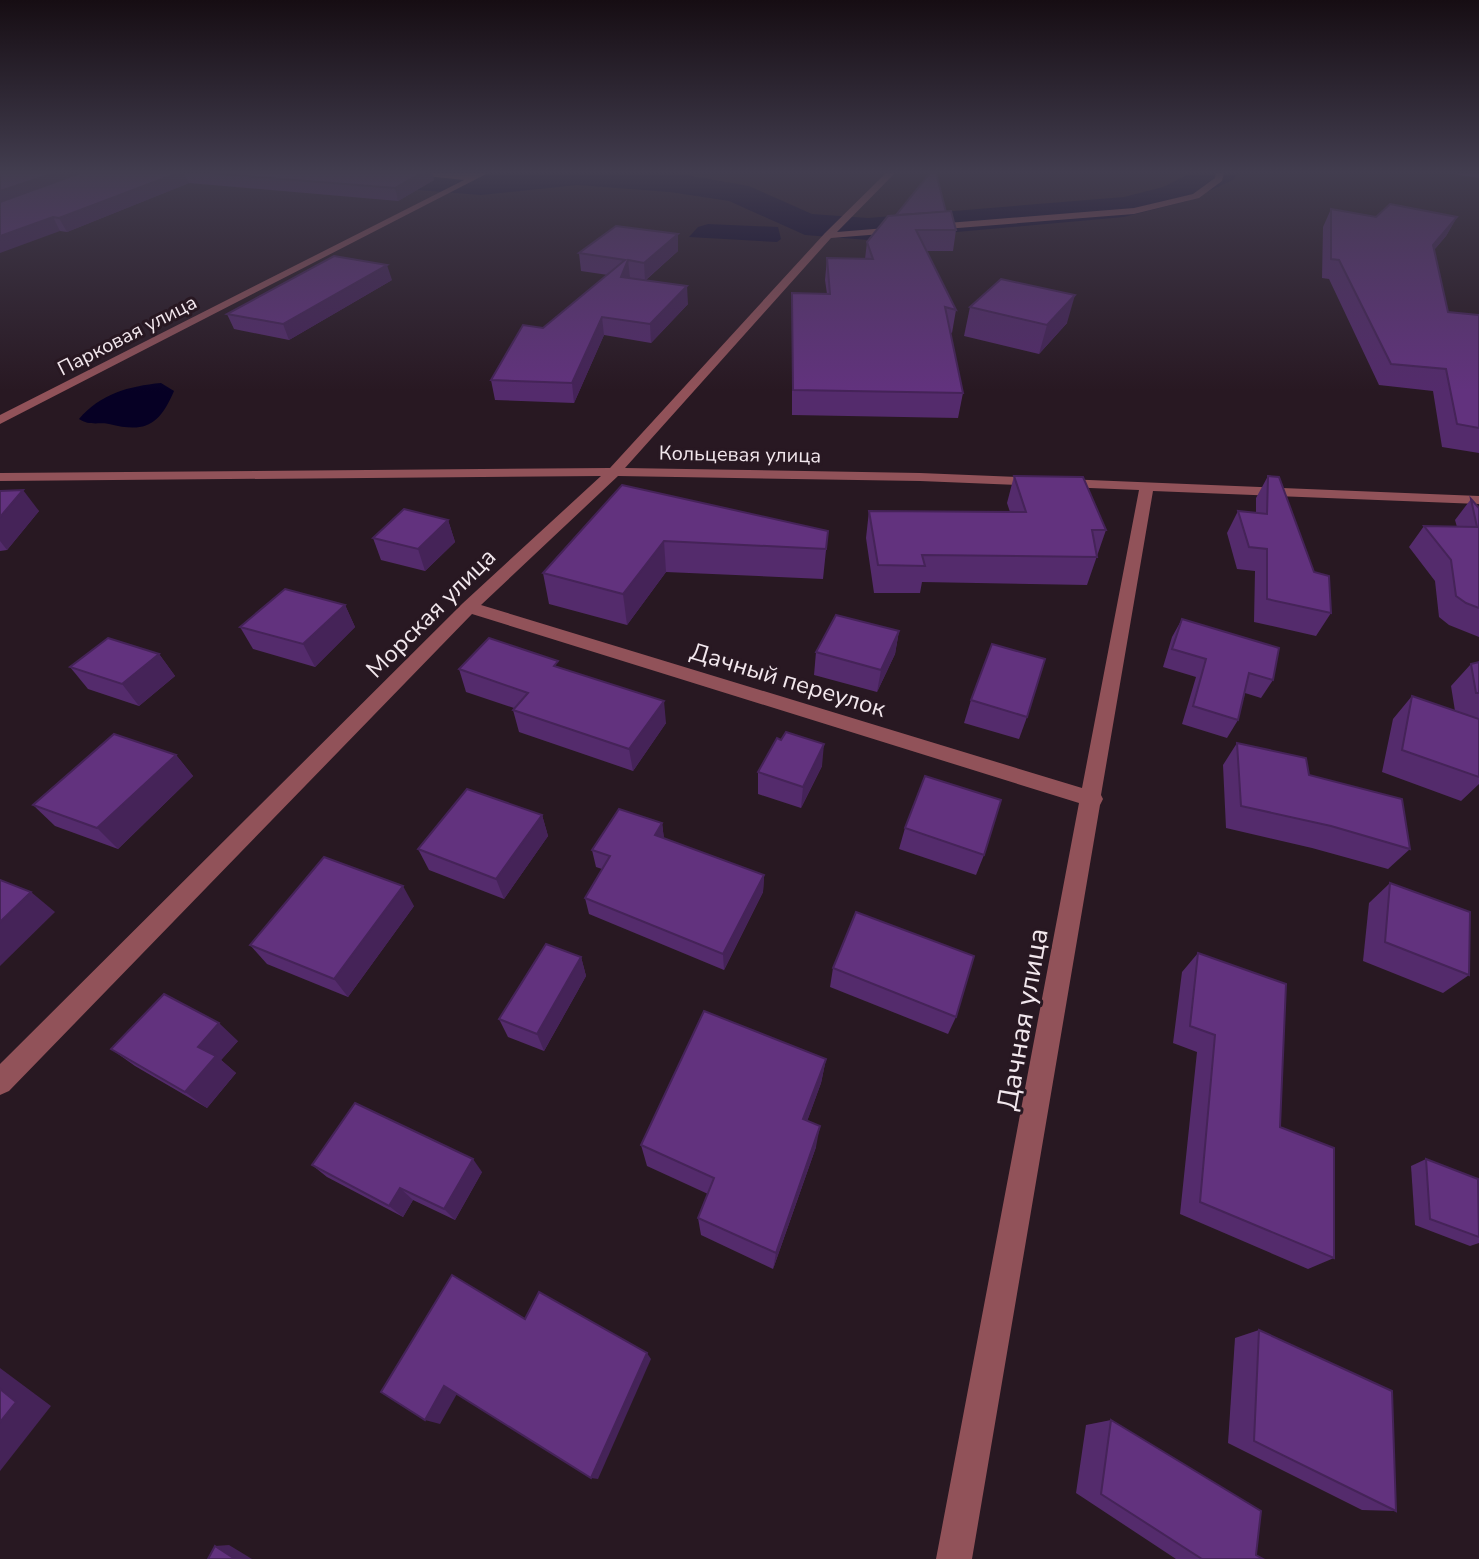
<svg xmlns="http://www.w3.org/2000/svg" width="1479" height="1559" font-family="'Nunito Sans',sans-serif">
<rect width="100%" height="100%" fill="#281822"/>
<g fill="#060024">
<path d="M 708,224 L 778,227 L 781,239 L 777,242 L 689,237 L 698,227 Z"/>
<path d="M 161,383 L 174,391 C 159,426 145,433 109,424 C 98,422 89,426 79,419 C 100,394 129,386 161,383 Z"/>
</g>
<g fill="none" stroke-linecap="round" stroke-linejoin="round">
<path fill="#060024" fill-rule="evenodd" d="M 302,173 L 674,173 L 749,186 L 812,214 L 868,218 L 1124,197 L 1163,187 L 1191,173 L 1238,173 L 1233,180 L 1187,201 L 1124,217 L 868,240 L 805,235 L 729,201 L 670,192 L 577,185 L 481,195 L 318,182 L 307,180 Z"/>
<g fill="#915259" fill-rule="evenodd">
<path d="M 398,173 L 488,173 L 0,424 L 0,415 L 464,180 Z"/>
<path d="M 886,173 L 895,173 L 837,232 L 1134,208 L 1193,194 L 1215,178 L 1216,173 L 1224,173 L 1222,181 L 1199,198 L 1134,214 L 831,238 L 625,468 L 920,473 L 1479,496 L 1479,504 L 1153,491 L 1101,795 L 1103,799 L 1100,805 L 972,1559 L 936,1559 L 1079,803 L 472,614 L 9,1091 L 0,1095 L 0,1064 L 463,603 L 601,476 L 0,481 L 0,473 L 610,468 L 825,233 ZM 618,476 L 920,481 L 1139,490 L 1082,788 L 481,605 Z"/>
</g>
</g>
<g fill="#542b6c">
<path d="M 0,173 L 432,173 L 434,180 L 398,201 L 189,183 L 67,232 L 60,231 Z"/>
<path d="M 1447,173 L 1479,173 L 1479,178 Z"/>
<path d="M 1331,209 L 1376,217 L 1457,217 L 1446,236 L 1434,250 L 1448,312 L 1479,315 L 1479,453 L 1442,447 L 1433,391 L 1379,385 L 1329,279 L 1322,278 L 1323,227 Z"/>
<path d="M 946,212 L 956,230 L 953,251 L 926,251 L 956,310 L 952,333 L 950,332 L 963,393 L 958,418 L 792,415 L 792,293 L 827,294 L 825,280 L 827,258 L 865,259 L 867,242 Z"/>
<path d="M 678,234 L 678,251 L 646,280 L 688,304 L 651,343 L 604,335 L 574,403 L 495,400 L 491,380 L 543,328 L 608,275 L 581,271 L 579,253 Z"/>
<path d="M 392,280 L 289,340 L 234,329 L 227,314 Z"/>
<path d="M 970,307 L 1067,323 L 1039,354 L 964,336 Z"/>
<path d="M 1014,476 L 1106,530 L 1087,585 L 922,582 L 920,593 L 874,593 L 866,538 L 869,511 L 1010,512 L 1007,503 Z"/>
<path d="M 1268,476 L 1314,572 L 1331,613 L 1316,636 L 1254,622 L 1255,571 L 1237,569 L 1227,533 L 1238,511 L 1256,513 L 1256,498 Z"/>
<path d="M 622,485 L 828,531 L 823,579 L 666,572 L 627,625 L 549,604 L 543,573 Z"/>
<path d="M 0,491 L 39,511 L 7,550 L 0,551 Z"/>
<path d="M 1471,499 L 1479,508 L 1479,637 L 1449,625 L 1439,617 L 1435,581 L 1409,547 L 1424,526 L 1457,527 L 1455,520 Z"/>
<path d="M 448,520 L 455,542 L 425,571 L 381,560 L 373,538 Z"/>
<path d="M 345,605 L 355,627 L 315,667 L 253,649 L 240,627 Z"/>
<path d="M 1182,619 L 1273,680 L 1261,698 L 1245,693 L 1238,720 L 1227,738 L 1182,724 L 1196,677 L 1163,667 L 1172,637 Z"/>
<path d="M 899,631 L 895,654 L 877,692 L 814,675 L 816,652 Z"/>
<path d="M 159,654 L 175,676 L 139,706 L 88,689 L 70,667 Z"/>
<path d="M 1479,662 L 1479,784 L 1461,801 L 1382,772 L 1393,719 L 1412,696 L 1455,711 L 1451,686 L 1471,664 Z"/>
<path d="M 559,668 L 666,723 L 633,771 L 519,732 L 513,710 L 514,708 L 466,692 L 459,669 Z"/>
<path d="M 971,700 L 1027,717 L 1019,739 L 964,723 Z"/>
<path d="M 781,740 L 822,766 L 801,808 L 758,794 L 758,772 Z"/>
<path d="M 1237,743 L 1309,775 L 1410,849 L 1388,869 L 1312,848 L 1226,828 L 1223,765 Z"/>
<path d="M 176,755 L 193,776 L 118,849 L 55,826 L 33,805 Z"/>
<path d="M 542,815 L 548,836 L 504,899 L 429,870 L 418,849 Z"/>
<path d="M 662,823 L 664,839 L 764,875 L 763,892 L 724,970 L 589,914 L 585,898 L 602,869 L 596,867 L 592,850 Z"/>
<path d="M 905,828 L 984,855 L 976,875 L 899,849 Z"/>
<path d="M 1390,883 L 1469,975 L 1443,993 L 1363,961 L 1369,903 Z"/>
<path d="M 414,906 L 348,997 L 267,964 L 250,945 Z"/>
<path d="M 1198,953 L 1280,1127 L 1334,1258 L 1308,1269 L 1180,1214 L 1197,1052 L 1173,1043 L 1182,972 Z"/>
<path d="M 581,957 L 586,976 L 544,1051 L 508,1037 L 499,1019 Z"/>
<path d="M 833,968 L 956,1017 L 948,1034 L 830,987 Z"/>
<path d="M 238,1041 L 221,1060 L 236,1073 L 207,1108 L 135,1066 L 111,1049 Z"/>
<path d="M 826,1059 L 821,1083 L 807,1121 L 816,1147 L 773,1269 L 701,1235 L 698,1218 L 708,1194 L 647,1166 L 641,1145 Z"/>
<path d="M 1426,1159 L 1479,1183 L 1479,1243 L 1470,1246 L 1415,1225 L 1411,1166 Z"/>
<path d="M 312,1165 L 482,1172 L 455,1220 L 413,1200 L 403,1217 L 327,1177 Z"/>
<path d="M 1259,1330 L 1396,1511 L 1362,1510 L 1228,1443 L 1235,1338 Z"/>
<path d="M 1111,1420 L 1256,1555 L 1263,1559 L 1176,1559 L 1076,1493 L 1086,1425 Z"/>
</g>
<g fill="#452358">
<path d="M 54,173 L 96,173 L 0,206 L 0,191 Z"/>
<path d="M 178,173 L 184,173 L 189,183 L 67,232 L 59,218 Z"/>
<path d="M 421,173 L 432,173 L 434,180 L 398,201 L 395,188 Z"/>
<path d="M 53,217 L 60,231 L 0,253 L 0,236 Z"/>
<path d="M 1457,217 L 1446,236 L 1422,264 L 1433,245 Z"/>
<path d="M 678,234 L 678,251 L 645,280 L 644,263 Z"/>
<path d="M 628,260 L 630,278 L 621,277 Z"/>
<path d="M 387,265 L 392,280 L 289,340 L 283,324 Z"/>
<path d="M 687,286 L 688,304 L 651,343 L 650,324 Z"/>
<path d="M 1075,295 L 1067,323 L 1039,354 L 1047,325 Z"/>
<path d="M 602,317 L 604,335 L 574,403 L 572,383 Z"/>
<path d="M 23,490 L 39,511 L 7,550 L 0,541 L 0,517 Z"/>
<path d="M 448,520 L 455,542 L 425,571 L 418,549 Z"/>
<path d="M 664,541 L 666,572 L 627,625 L 623,594 Z"/>
<path d="M 345,605 L 355,627 L 315,667 L 303,644 Z"/>
<path d="M 899,631 L 895,654 L 877,692 L 881,670 Z"/>
<path d="M 159,654 L 175,676 L 139,706 L 122,684 Z"/>
<path d="M 664,701 L 666,723 L 633,771 L 629,749 Z"/>
<path d="M 824,744 L 822,766 L 801,808 L 803,787 Z"/>
<path d="M 176,755 L 193,776 L 118,849 L 97,828 Z"/>
<path d="M 542,815 L 548,836 L 504,899 L 496,879 Z"/>
<path d="M 662,823 L 664,840 L 655,835 Z"/>
<path d="M 764,875 L 763,892 L 724,970 L 723,954 Z"/>
<path d="M 403,886 L 414,906 L 348,997 L 334,979 Z"/>
<path d="M 31,892 L 55,912 L 0,966 L 0,922 Z"/>
<path d="M 581,957 L 586,976 L 544,1051 L 537,1034 Z"/>
<path d="M 219,1023 L 238,1041 L 221,1060 L 236,1073 L 207,1108 L 185,1092 L 198,1047 Z"/>
<path d="M 826,1059 L 821,1083 L 800,1141 L 803,1119 Z"/>
<path d="M 820,1126 L 816,1147 L 773,1269 L 776,1253 Z"/>
<path d="M 473,1159 L 482,1172 L 455,1220 L 444,1209 Z"/>
<path d="M 400,1188 L 413,1200 L 403,1217 L 389,1206 Z"/>
<path d="M 647,1353 L 651,1359 L 598,1479 L 591,1478 Z"/>
<path d="M 0,1368 L 51,1406 L 0,1471 Z"/>
<path d="M 444,1386 L 458,1392 L 440,1424 L 425,1420 Z"/>
<path d="M 229,1545 L 252,1559 L 235,1559 L 215,1546 Z"/>
</g>
<g fill="#62327e" stroke="#452358" stroke-width="2">
<path d="M 0,173 L 54,173 L 0,191 Z"/>
<path d="M 80,173 L 178,173 L 59,218 L 53,217 L 0,236 L 0,202 Z"/>
<path d="M 209,173 L 421,173 L 395,188 Z"/>
<path d="M 930,173 L 936,173 L 946,212 L 896,215 Z"/>
<path d="M 1390,204 L 1457,217 L 1433,245 L 1448,312 L 1479,315 L 1479,428 L 1457,424 L 1446,369 L 1391,364 L 1339,260 L 1331,259 L 1331,209 L 1376,217 Z"/>
<path d="M 951,211 L 956,230 L 916,230 L 956,310 L 945,307 L 963,393 L 793,390 L 792,293 L 830,294 L 827,258 L 873,259 L 867,242 L 888,216 Z"/>
<path d="M 616,226 L 678,234 L 644,263 L 628,260 L 621,277 L 687,286 L 650,324 L 602,317 L 572,383 L 491,380 L 523,325 L 543,328 L 625,260 L 579,253 Z"/>
<path d="M 334,256 L 387,265 L 283,324 L 227,314 Z"/>
<path d="M 1001,279 L 1075,295 L 1047,325 L 970,307 Z"/>
<path d="M 1014,476 L 1083,477 L 1106,530 L 1092,530 L 1097,557 L 922,555 L 925,566 L 878,565 L 869,511 L 1026,512 Z"/>
<path d="M 1268,476 L 1279,477 L 1314,572 L 1329,576 L 1331,613 L 1267,599 L 1267,549 L 1249,547 L 1238,511 L 1267,514 Z"/>
<path d="M 622,485 L 828,531 L 826,549 L 664,541 L 623,594 L 543,573 Z"/>
<path d="M 23,490 L 0,517 L 0,491 Z"/>
<path d="M 1471,499 L 1479,508 L 1479,608 L 1466,603 L 1456,596 L 1451,560 L 1424,526 L 1477,527 Z"/>
<path d="M 404,509 L 448,520 L 418,549 L 373,538 Z"/>
<path d="M 285,589 L 345,605 L 303,644 L 240,627 Z"/>
<path d="M 836,615 L 899,631 L 881,670 L 816,652 Z"/>
<path d="M 1182,619 L 1279,648 L 1273,680 L 1249,673 L 1238,720 L 1193,706 L 1206,659 L 1172,649 Z"/>
<path d="M 108,638 L 159,654 L 122,684 L 70,667 Z"/>
<path d="M 489,638 L 558,661 L 554,666 L 664,701 L 629,749 L 513,710 L 528,693 L 459,669 Z"/>
<path d="M 992,644 L 1045,659 L 1027,717 L 971,700 Z"/>
<path d="M 1479,662 L 1479,693 L 1476,693 L 1471,664 Z"/>
<path d="M 1412,696 L 1479,719 L 1479,777 L 1402,750 Z"/>
<path d="M 786,732 L 824,744 L 803,787 L 758,772 L 777,738 L 781,740 Z"/>
<path d="M 114,734 L 176,755 L 97,828 L 33,805 Z"/>
<path d="M 1237,743 L 1306,758 L 1309,775 L 1402,799 L 1410,849 L 1331,826 L 1241,806 Z"/>
<path d="M 925,776 L 1001,800 L 984,855 L 905,828 Z"/>
<path d="M 467,789 L 542,815 L 496,879 L 418,849 Z"/>
<path d="M 619,809 L 662,823 L 655,835 L 764,875 L 723,954 L 585,898 L 610,856 L 592,850 Z"/>
<path d="M 324,857 L 403,886 L 334,979 L 250,945 Z"/>
<path d="M 0,880 L 31,892 L 0,922 Z"/>
<path d="M 1390,883 L 1470,912 L 1469,975 L 1385,942 Z"/>
<path d="M 856,912 L 974,956 L 956,1017 L 833,968 Z"/>
<path d="M 546,944 L 581,957 L 537,1034 L 499,1019 Z"/>
<path d="M 1198,953 L 1286,984 L 1280,1127 L 1334,1148 L 1334,1258 L 1200,1202 L 1215,1035 L 1190,1026 Z"/>
<path d="M 164,994 L 219,1023 L 198,1047 L 216,1056 L 185,1092 L 111,1049 Z"/>
<path d="M 704,1011 L 826,1059 L 803,1119 L 820,1126 L 776,1253 L 698,1218 L 714,1178 L 641,1145 Z"/>
<path d="M 355,1103 L 473,1159 L 444,1209 L 400,1188 L 389,1206 L 312,1165 Z"/>
<path d="M 1426,1159 L 1478,1179 L 1479,1237 L 1430,1219 Z"/>
<path d="M 452,1275 L 525,1319 L 539,1292 L 647,1353 L 591,1478 L 444,1386 L 425,1420 L 381,1392 Z"/>
<path d="M 1259,1330 L 1392,1391 L 1396,1511 L 1254,1441 Z"/>
<path d="M 0,1389 L 16,1402 L 0,1422 Z"/>
<path d="M 1111,1420 L 1261,1511 L 1256,1555 L 1263,1559 L 1202,1559 L 1101,1494 Z"/>
<path d="M 215,1546 L 235,1559 L 208,1559 Z"/>
</g>
<linearGradient id="sky" x2="0" y2="1"><stop stop-color="#160d13"/><stop offset="0.44" stop-color="#423d4f"/><stop offset="1" stop-color="#423d4f" stop-opacity="0"/></linearGradient>
<rect width="1479" height="391" fill="url(#sky)"/>
<g text-anchor="middle" stroke-width="6" stroke-linejoin="round" paint-order="stroke">
<g font-size="20" fill="#f2e7ed" stroke="#281822">
<text transform="translate(127 335) rotate(-27)" y="7">Парковая улица</text>
<text transform="translate(740 454) rotate(1)" y="7">Кольцевая улица</text>
</g>
<g font-size="24" fill="#f2e7ed" stroke="#281822">
<text transform="translate(431 613) rotate(-45)" y="8">Морская улица</text>
<text transform="translate(788 680) rotate(17)" y="8">Дачный переулок</text>
</g>
<g font-size="28" fill="#f2e7ed" stroke="#281822">
<text transform="translate(1022 1019) rotate(-80)" y="10">Дачная улица</text>
</g>
</g>
</svg>
